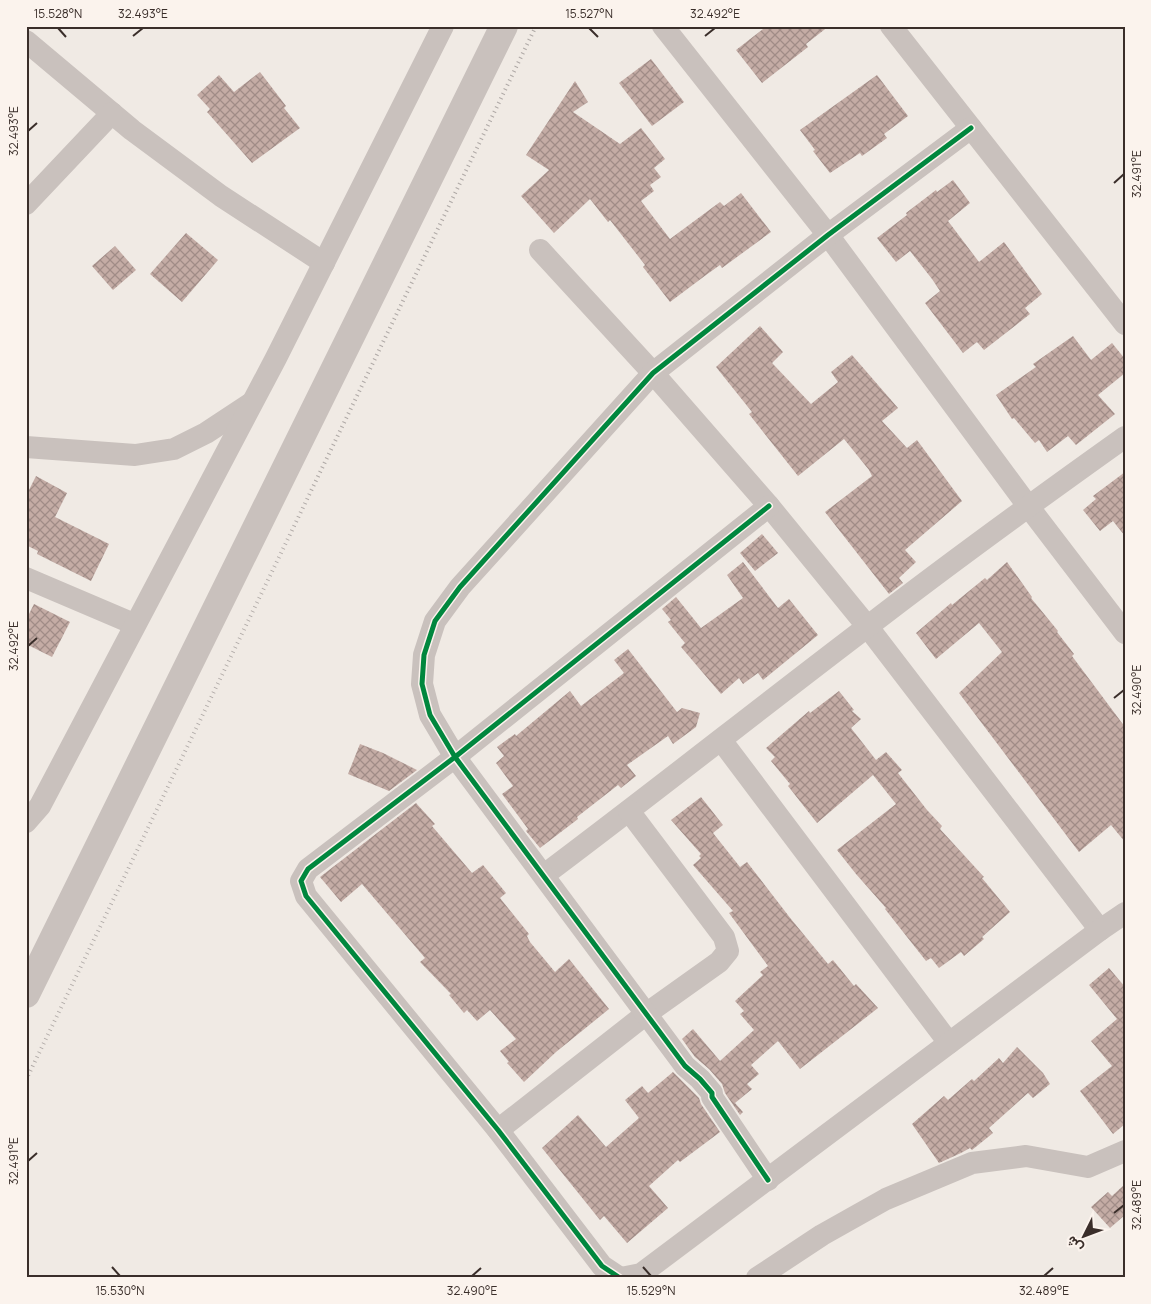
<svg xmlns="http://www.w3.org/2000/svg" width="1151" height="1304" font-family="Manrope,Vazirmatn,sans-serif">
<defs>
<pattern id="building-cross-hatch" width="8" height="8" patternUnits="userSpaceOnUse" patternTransform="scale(1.25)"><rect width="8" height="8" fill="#c4aca5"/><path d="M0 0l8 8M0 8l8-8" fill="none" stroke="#a08c87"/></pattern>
</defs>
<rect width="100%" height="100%" fill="#f0eae4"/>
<g fill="url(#building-cross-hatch)">
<path d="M 767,26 L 829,26 L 806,44 L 808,47 L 762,83 L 736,50 Z"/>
<path d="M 651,59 L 684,102 L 652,126 L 619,83 Z"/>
<path d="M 260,72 L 286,106 L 284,108 L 300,128 L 252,163 L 207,112 L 210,109 L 197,95 L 219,75 L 234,92 Z"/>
<path d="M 877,75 L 908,116 L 884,134 L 887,138 L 862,156 L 860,153 L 830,173 L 813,151 L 815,150 L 800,130 Z"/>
<path d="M 575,81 L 588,102 L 573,112 L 620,144 L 641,128 L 665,159 L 654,168 L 661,177 L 650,185 L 654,191 L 641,201 L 670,239 L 720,202 L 724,206 L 741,193 L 771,232 L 722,268 L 720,265 L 706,275 L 670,302 L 643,267 L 645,265 L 610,220 L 608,222 L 590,199 L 554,233 L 521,196 L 549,170 L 526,155 Z"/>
<path d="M 953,180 L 970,203 L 948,221 L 979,262 L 1004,242 L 1042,294 L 1025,308 L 1030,314 L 984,350 L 977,342 L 963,353 L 925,303 L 940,291 L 932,279 L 910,251 L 896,262 L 877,238 L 907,215 L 906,213 L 936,190 L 937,192 Z"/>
<path d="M 186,233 L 218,260 L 182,302 L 150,274 Z"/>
<path d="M 115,246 L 136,270 L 113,290 L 92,266 Z"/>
<path d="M 760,326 L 783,352 L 772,363 L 811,404 L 838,382 L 831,372 L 852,355 L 898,408 L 882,421 L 907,448 L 917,440 L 962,501 L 905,550 L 916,562 L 899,578 L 903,583 L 889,594 L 825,512 L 872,476 L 869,470 L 844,439 L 798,476 L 749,414 L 752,412 L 716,367 Z"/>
<path d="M 1073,336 L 1091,360 L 1112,343 L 1125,359 L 1125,373 L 1098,395 L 1115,414 L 1076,445 L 1068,436 L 1047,452 L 1039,440 L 1035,443 L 1014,418 L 1012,419 L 996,395 L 1036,367 L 1033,364 Z"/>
<path d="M 1125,472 L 1125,536 L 1113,521 L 1100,531 L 1083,510 L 1096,499 L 1093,496 Z"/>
<path d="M 36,476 L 67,493 L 55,517 L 109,544 L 91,581 L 37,554 L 38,551 L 26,545 L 26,496 Z"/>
<path d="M 762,534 L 778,553 L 755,571 L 740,553 Z"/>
<path d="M 743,562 L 778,608 L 789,599 L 818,635 L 763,680 L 758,673 L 743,684 L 739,678 L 721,694 L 681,647 L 685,643 L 668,622 L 671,620 L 662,609 L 676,597 L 701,628 L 743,598 L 727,575 Z"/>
<path d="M 1007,562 L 1032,597 L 1031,598 L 1058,631 L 1057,632 L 1074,654 L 1072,656 L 1125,727 L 1125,842 L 1111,825 L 1079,852 L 959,693 L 1002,652 L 979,623 L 936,659 L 916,633 L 951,603 L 952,605 L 985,578 L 987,580 Z"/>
<path d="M 34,604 L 70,622 L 52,657 L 26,644 L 26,620 Z"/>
<path d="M 628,649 L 677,712 L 682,708 L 700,713 L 696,727 L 673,744 L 668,736 L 627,765 L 636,776 L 621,788 L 618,785 L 577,817 L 578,819 L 540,848 L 526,831 L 528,829 L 502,794 L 513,786 L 496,763 L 504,756 L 497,747 L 515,734 L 516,736 L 570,691 L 581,706 L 624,673 L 614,660 Z"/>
<path d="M 839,691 L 854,710 L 852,711 L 861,719 L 851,728 L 876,760 L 886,752 L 902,770 L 898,773 L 927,810 L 942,826 L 940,829 L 984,877 L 982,878 L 1010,912 L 982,937 L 984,939 L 964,956 L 961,952 L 939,968 L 931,958 L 926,961 L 885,909 L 886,908 L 856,874 L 837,850 L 896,804 L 873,775 L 817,823 L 788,786 L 790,784 L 771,761 L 775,757 L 766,748 L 809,711 L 810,713 Z"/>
<path d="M 360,744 L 383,753 L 417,770 L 389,791 L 348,774 Z"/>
<path d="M 701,797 L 723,825 L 713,833 L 740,867 L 747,862 L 791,919 L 828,964 L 833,960 L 854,986 L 856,984 L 878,1008 L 800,1069 L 778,1041 L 751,1065 L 759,1074 L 747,1084 L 752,1089 L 735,1103 L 743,1112 L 740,1115 L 725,1093 L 722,1084 L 709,1069 L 695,1057 L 682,1039 L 693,1029 L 720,1061 L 754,1030 L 740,1014 L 744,1011 L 735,1001 L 763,975 L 760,972 L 768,966 L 729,913 L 733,911 L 693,865 L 701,858 L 699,856 L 701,854 L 671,820 Z"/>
<path d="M 416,803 L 435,824 L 432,826 L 472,873 L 483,865 L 506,893 L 500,898 L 529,934 L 527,936 L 530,942 L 555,972 L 569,959 L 609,1009 L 556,1052 L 524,1082 L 507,1063 L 509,1062 L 500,1051 L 516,1039 L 490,1010 L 477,1021 L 467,1010 L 464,1013 L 449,995 L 451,994 L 420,962 L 425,958 L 362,884 L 341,902 L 320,877 Z"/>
<path d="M 1109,968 L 1125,987 L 1125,1124 L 1113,1134 L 1080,1091 L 1112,1066 L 1091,1041 L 1117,1019 L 1089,985 Z"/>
<path d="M 1017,1047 L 1043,1073 L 1050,1084 L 1033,1098 L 1028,1093 L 989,1128 L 993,1133 L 972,1150 L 970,1148 L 961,1153 L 939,1163 L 912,1124 L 944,1096 L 948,1100 L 972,1079 L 974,1081 L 999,1058 L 1003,1063 Z"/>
<path d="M 673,1072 L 699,1098 L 701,1104 L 720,1132 L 680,1162 L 678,1160 L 649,1186 L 668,1208 L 627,1243 L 604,1216 L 600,1220 L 542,1148 L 578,1115 L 606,1147 L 639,1118 L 625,1100 L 642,1086 L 648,1093 Z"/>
<path d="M 1125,1184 L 1125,1215 L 1110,1228 L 1091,1207 L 1108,1192 L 1112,1196 Z"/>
</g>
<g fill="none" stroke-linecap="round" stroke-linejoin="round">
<g stroke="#c9c1bd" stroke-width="22">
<path d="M 663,26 L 828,235 L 1028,506 L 1125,633"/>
<path d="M 891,26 L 1125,324"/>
<path d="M 26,41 L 132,130 L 221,196 L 324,263"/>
<path d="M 26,204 L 112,113"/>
<path d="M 540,250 L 653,373 L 769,506 L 867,626 L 1100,930"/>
<path d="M 26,447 L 135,455 L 174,449 L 206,433 L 250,404"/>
<path d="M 26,578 L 134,624"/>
<path d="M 721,740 L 949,1043"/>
<path d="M 26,822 L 40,806 L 276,358 L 443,26"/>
<path d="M 544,875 C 652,794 759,709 867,627 C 951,562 1038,499 1125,437"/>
<path d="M 498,1130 L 646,1014 L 719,962 L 728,951 L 724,937 L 629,811"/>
<path d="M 768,1180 L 712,1097 L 712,1093 L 700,1079 L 685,1066 L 455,757 L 430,715 L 422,684 L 424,655 L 435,621 L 460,587 L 653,373 L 828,235 L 971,128"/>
<path d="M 620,1278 L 602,1266 L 498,1130 L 306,896 L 301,881 L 308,869 L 455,757 L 769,506"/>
<path d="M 621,1278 L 641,1274 L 1100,930 L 1125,913"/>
<path d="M 757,1278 L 822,1235 L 886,1199 L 972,1163 L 1026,1156 L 1088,1167 L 1125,1151"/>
</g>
<path stroke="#c9c1bd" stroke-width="28" d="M 26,994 L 504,26"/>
<path stroke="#b0aaa7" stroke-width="4" stroke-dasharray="1 4" stroke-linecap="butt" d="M 26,1080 L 536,26"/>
<g stroke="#fbf3ed" stroke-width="8">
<g id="cycleway">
<path d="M 768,1180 L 712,1097 L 712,1093 L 700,1079 L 685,1066 L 455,757 L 430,715 L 422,684 L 424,655 L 435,621 L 460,587 L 653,373 L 828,235 L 971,128"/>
<path d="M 620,1278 L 602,1266 L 498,1130 L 306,896 L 301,881 L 308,869 L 455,757 L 769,506"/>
</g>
</g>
<use href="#cycleway" stroke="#00873e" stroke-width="5"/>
</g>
<path fill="none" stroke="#3a2e2a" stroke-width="2" d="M 58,28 L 66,37M 589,28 L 598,37M 133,36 L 143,28M 705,36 L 715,28M 28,131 L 37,123M 1114,183 L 1124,174M 28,646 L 37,638M 1114,698 L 1124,690M 28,1161 L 37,1153M 1114,1213 L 1124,1205M 112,1267 L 120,1276M 643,1267 L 651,1276M 472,1276 L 481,1268M 1044,1276 L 1053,1268"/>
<rect width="1151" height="1304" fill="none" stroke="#fbf3ed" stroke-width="55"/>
<g transform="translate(1084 1236) rotate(228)" stroke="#fbf3ed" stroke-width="4" paint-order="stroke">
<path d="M0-4L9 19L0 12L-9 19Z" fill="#3a2e2a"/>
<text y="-8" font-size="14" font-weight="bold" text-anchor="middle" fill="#3a2e2a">ش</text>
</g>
<rect x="28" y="28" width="1096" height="1248" fill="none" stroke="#3a2e2a" stroke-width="2"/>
<g font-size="12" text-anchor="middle" fill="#3a2e2a">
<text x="58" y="18">15.528°N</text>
<text x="143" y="18">32.493°E</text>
<text x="589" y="18">15.527°N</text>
<text x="715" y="18">32.492°E</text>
<text transform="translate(14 131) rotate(-90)" y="4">32.493°E</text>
<text transform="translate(1137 174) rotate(-90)" y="4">32.491°E</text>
<text transform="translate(14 646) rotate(-90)" y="4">32.492°E</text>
<text transform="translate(1137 690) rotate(-90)" y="4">32.490°E</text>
<text transform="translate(14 1161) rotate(-90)" y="4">32.491°E</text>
<text transform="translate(1137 1205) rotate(-90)" y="4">32.489°E</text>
<text x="120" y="1295">15.530°N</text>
<text x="472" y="1295">32.490°E</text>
<text x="651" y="1295">15.529°N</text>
<text x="1044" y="1295">32.489°E</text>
</g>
</svg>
